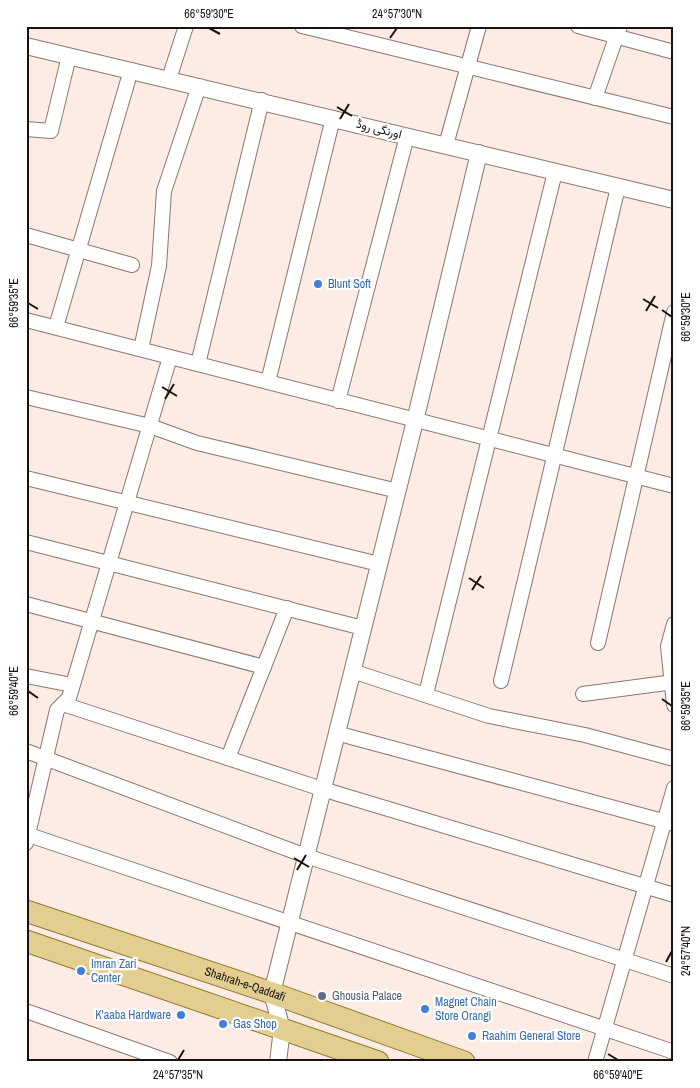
<svg xmlns="http://www.w3.org/2000/svg" width="700" height="1088" font-family="'Archivo Narrow',Vazirmatn,sans-serif">
<rect width="100%" height="100%" fill="#fdece4"/>
<g fill="none" stroke-linecap="round" stroke-linejoin="round">
<g stroke="#8a776e" stroke-width="16">
<g id="minor">
<path d="M 302,26 L 674,117"/>
<path d="M 578,26 L 674,52"/>
<path d="M 169,79 L 186,26"/>
<path d="M 595,98 L 620,26"/>
<path d="M 26,129 L 51,131 L 69,56"/>
<path d="M 446,145 L 479,26"/>
<path d="M 26,235 L 132,265"/>
<path d="M 26,320 L 674,486"/>
<path d="M 56,327 L 131,70"/>
<path d="M 141,349 L 159,266 L 164,191 L 199,86"/>
<path d="M 198,364 L 262,100"/>
<path d="M 268,382 L 333,118"/>
<path d="M 26,397 L 150,426 L 197,443 L 398,491"/>
<path d="M 338,401 L 407,136"/>
<path d="M 26,478 L 379,564"/>
<path d="M 26,542 L 363,628"/>
<path d="M 26,604 L 264,667"/>
<path d="M 674,624 L 668,646 L 674,705"/>
<path d="M 598,643 L 674,312"/>
<path d="M 352,671 L 489,716 L 585,735 L 674,759"/>
<path d="M 26,676 L 72,685"/>
<path d="M 501,681 L 618,187"/>
<path d="M 426,694 L 555,172"/>
<path d="M 583,694 L 674,682"/>
<path d="M 63,704 L 322,789 L 674,895"/>
<path d="M 336,733 L 674,824"/>
<path d="M 26,751 L 306,856 L 674,976"/>
<path d="M 228,758 L 287,608"/>
<path d="M 26,834 L 674,1052"/>
<path d="M 26,843 L 57,710 L 69,698 L 170,357"/>
<path d="M 26,1011 L 170,1062"/>
<path d="M 595,1062 L 674,788"/>
</g>
</g>
<g stroke="#8a776e" stroke-width="18">
<g id="tertiary">
<path d="M 26,46 L 674,200"/>
<path d="M 278,1062 L 282,1029 L 272,993 L 415,421 L 479,153"/>
</g>
</g>
<g stroke="#8f7831" stroke-width="23">
<g id="primary">
<path id="s1" d="M 26,911 L 272,993 L 464,1062"/>
<path d="M 26,941 L 378,1062"/>
</g>
</g>
<use href="#minor" stroke="#fff" stroke-width="14"/>
<use href="#tertiary" stroke="#fff" stroke-width="16"/>
<use href="#primary" stroke="#e2cf8f" stroke-width="21"/>
</g>
<path fill="none" stroke="#19120f" stroke-width="2" d="M 209,28 L 220,34M 390,38 L 397,28M 337,107 L 352,116M 340,119 L 349,104M 643,299 L 658,308M 28,303 L 38,309M 662,310 L 672,317M 646,311 L 655,296M 162,387 L 177,396M 165,399 L 174,384M 469,578 L 484,588M 472,590 L 481,576M 28,691 L 38,698M 662,699 L 672,706M 294,858 L 309,867M 297,870 L 306,855M 666,962 L 672,951M 608,1054 L 618,1060M 178,1060 L 184,1050"/>
<g fill="#3f7fe0" stroke="#fff" stroke-width="2">
<circle cx="318" cy="284" r="5"/>
<circle cx="81" cy="971" r="5"/>
<circle cx="425" cy="1009" r="5"/>
<circle cx="181" cy="1015" r="5"/>
<circle cx="223" cy="1024" r="5"/>
<circle cx="472" cy="1036" r="5"/>
</g>
<circle fill="#5c6f8a" stroke="#fff" stroke-width="2" cx="322" cy="996" r="5"/>
<g text-anchor="middle" stroke-width="4.5" stroke-linejoin="round" paint-order="stroke">
<g font-size="12" fill="#19120f" stroke="#fff">
<text transform="translate(379 129) rotate(14)" y="4">اورنگی روڈ</text>
<text dy="4" stroke="none"><textPath href="#s1" startOffset="231">Shahrah-e-Qaddafi</textPath></text>
</g>
<g font-size="12" fill="#366cbe" stroke="#fff" text-anchor="start">
<text x="328" y="288">Blunt Soft</text>
<text x="91" y="968">Imran Zari<tspan x="91" dy="14">Center</tspan></text>
<text x="435" y="1006">Magnet Chain<tspan x="435" dy="14">Store Orangi</tspan></text>
<text x="171" y="1019" text-anchor="end">K'aaba Hardware</text>
<text x="233" y="1028">Gas Shop</text>
<text x="482" y="1040">Raahim General Store</text>
</g>
<g font-size="12" fill="#4e5e75" stroke="#fff" text-anchor="start">
<text x="332" y="1000">Ghousia Palace</text>
</g>
</g>
<rect width="700" height="1088" fill="none" stroke="#ffffff" stroke-width="55"/>
<rect x="28" y="28" width="644" height="1032" fill="none" stroke="#19120f" stroke-width="2"/>
<g font-size="12" text-anchor="middle" fill="#19120f">
<text x="209" y="18">66°59'30"E</text>
<text x="397" y="18">24°57'30"N</text>
<text transform="translate(14 303) rotate(-90)" y="4">66°59'35"E</text>
<text transform="translate(686 317) rotate(-90)" y="4">66°59'30"E</text>
<text transform="translate(14 691) rotate(-90)" y="4">66°59'40"E</text>
<text transform="translate(686 706) rotate(-90)" y="4">66°59'35"E</text>
<text transform="translate(686 951) rotate(-90)" y="4">24°57'40"N</text>
<text x="178" y="1079">24°57'35"N</text>
<text x="618" y="1079">66°59'40"E</text>
</g>
</svg>
